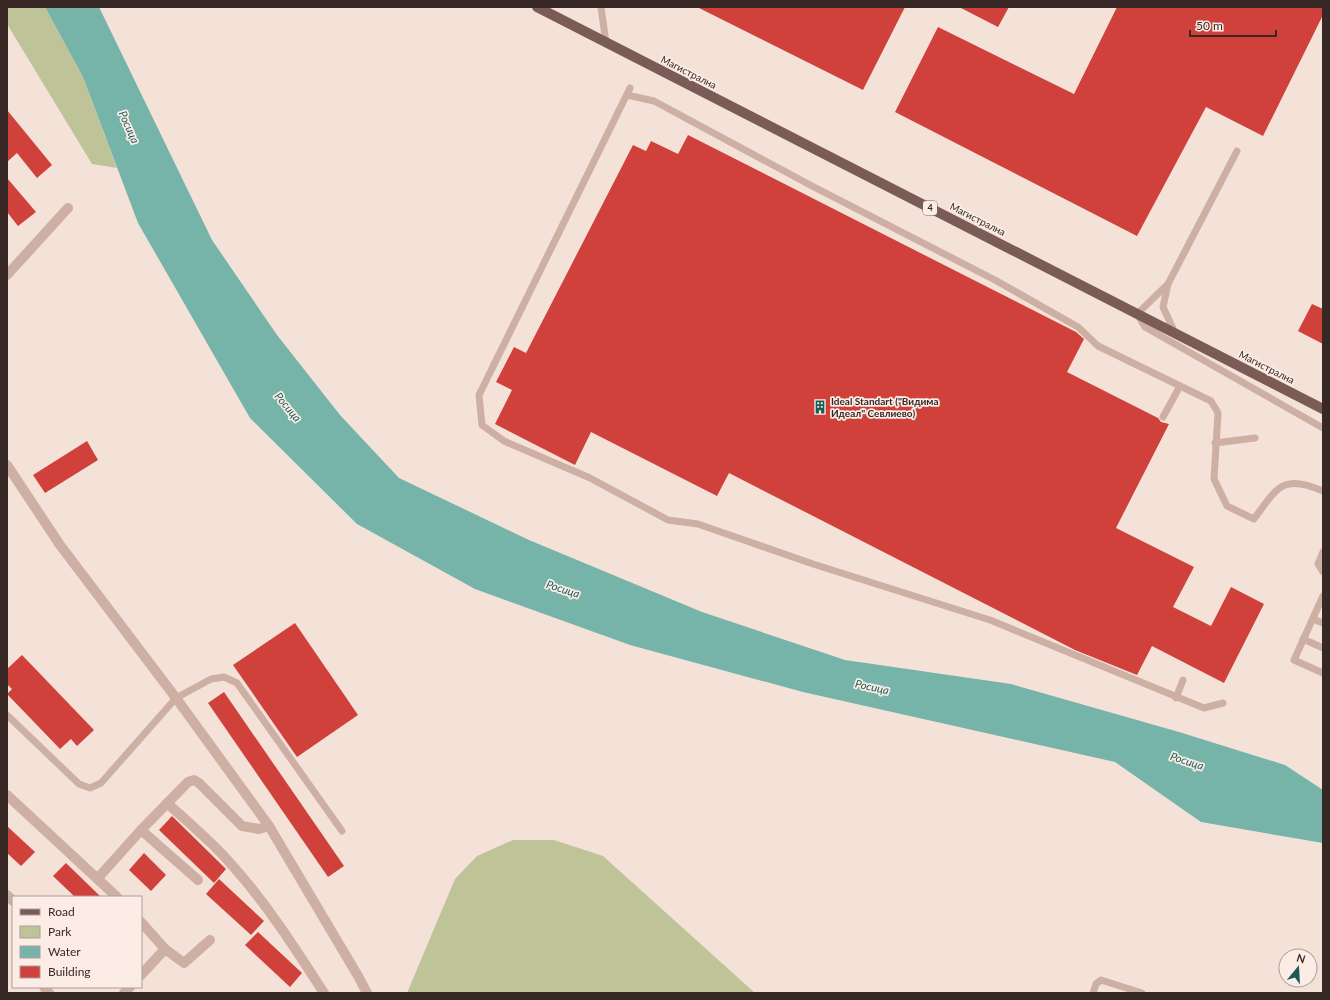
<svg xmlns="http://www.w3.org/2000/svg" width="1330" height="1000" font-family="Lato,sans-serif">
<rect width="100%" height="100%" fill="#f4e2d9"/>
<g fill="#bec498">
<path d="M 7,7 L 45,7 L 83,77 L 117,168 L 92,164 L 7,24 Z"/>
<path d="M 513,840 L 554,840 L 603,856 L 755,993 L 407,993 L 455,879 L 477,856 Z"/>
</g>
<path fill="#76b3a9" d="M 45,7 L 99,7 L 212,240 L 277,335 L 340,415 L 399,478 L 529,540 L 702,612 L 845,660 L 1011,684 L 1179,732 L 1285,765 L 1323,790 L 1323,843 L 1201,822 L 1115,762 L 803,692 L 630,645 L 475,589 L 357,524 L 250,418 L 138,223 L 83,77 Z"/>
<g fill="#d0413b">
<path d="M 697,7 L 905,7 L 863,90 Z"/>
<path d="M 959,7 L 1009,7 L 998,27 Z"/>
<path d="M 1117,7 L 1323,7 L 1323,15 L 1263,136 L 1206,107 L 1137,236 L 895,112 L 938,27 L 1074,94 Z"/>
<path d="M 7,110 L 52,165 L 37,178 L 17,153 L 7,162 Z"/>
<path d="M 688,135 L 1076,332 L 1084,339 L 1067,372 L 1158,418 L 1161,422 L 1169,424 L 1116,528 L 1194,567 L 1173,607 L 1211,626 L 1231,587 L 1264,604 L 1224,683 L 1152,646 L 1137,675 L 1075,650 L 729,473 L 717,496 L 591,432 L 575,465 L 495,424 L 512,390 L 496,382 L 514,347 L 526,353 L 633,145 L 646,151 L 651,141 L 678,154 Z"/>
<path d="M 7,178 L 36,212 L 18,226 L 7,212 Z"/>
<path d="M 1312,304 L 1323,309 L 1323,344 L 1298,331 Z"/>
<path d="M 87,441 L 98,460 L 45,493 L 33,475 Z"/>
<path d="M 295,623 L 358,715 L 297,757 L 233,665 Z"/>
<path d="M 22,655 L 94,730 L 77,746 L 71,739 L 60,749 L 7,694 L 12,689 L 7,684 L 7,669 Z"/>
<path d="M 224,692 L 344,866 L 328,877 L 208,703 Z"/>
<path d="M 172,816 L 226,869 L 214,883 L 159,830 Z"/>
<path d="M 7,826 L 35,852 L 21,866 L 7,853 Z"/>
<path d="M 144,853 L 166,875 L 151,891 L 129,870 Z"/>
<path d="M 66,863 L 101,897 L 75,897 L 53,876 Z"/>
<path d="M 219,879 L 264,921 L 251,935 L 206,894 Z"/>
<path d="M 258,932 L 302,973 L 290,987 L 245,945 Z"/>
</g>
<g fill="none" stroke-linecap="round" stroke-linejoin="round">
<g stroke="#cdafa4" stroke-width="7">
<path d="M 601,7 L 606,43"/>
<path d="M 630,88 L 479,395 L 482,425 L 504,441 L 590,478 L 668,520 L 698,524 L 813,564 L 990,620 L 1204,708 L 1223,703"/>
<path d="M 627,95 L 654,101 L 812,186 L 995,280 L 1078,327 L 1098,346 L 1211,401 L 1218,413 L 1214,479 L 1227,506 L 1254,519 C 1277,488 1282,473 1323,491"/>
<path d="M 1168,284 L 1137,314 L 1145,327 L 1323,428"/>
<path d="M 1175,333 L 1163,307 L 1168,284 L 1237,151"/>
<path d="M 1163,417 L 1180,386"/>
<path d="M 1215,443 L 1255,438"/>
<path d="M 1323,552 L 1318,564 L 1323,572"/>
<path d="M 1323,596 L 1294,660 L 1323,673"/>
<path d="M 1313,619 L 1323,623"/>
<path d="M 1303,639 L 1323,648"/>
<path d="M 1176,698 L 1183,680"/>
<path d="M 7,715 L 79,784 L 90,788 L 101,783 L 176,698 L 211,679 L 224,677 L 237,683 L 342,831"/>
<path d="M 1093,993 L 1096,984 L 1101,980 L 1142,993"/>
</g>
<g stroke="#cdafa4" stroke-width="10">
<path d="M 7,275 L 68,208"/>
<path d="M 7,465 L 60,545 L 176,698 L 269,826 L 358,976 L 367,993"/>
<path d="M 7,795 L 117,897"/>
<path d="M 167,803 C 189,823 212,842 231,864 C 267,904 295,948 324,993"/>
<path d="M 141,830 L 198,880"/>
<path d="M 98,878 L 141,830 L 188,782 L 194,780 L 199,783 L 242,826 L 259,829 L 269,826"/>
<path d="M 7,895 L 13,901"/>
<path d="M 141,922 L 165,949 L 184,963 L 210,940"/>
<path d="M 141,975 L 165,949"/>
<path d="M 44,987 L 49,993"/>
<path d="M 124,993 L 130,987"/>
</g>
<path stroke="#7b5b56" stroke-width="10" d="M 537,7 L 1323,409"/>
</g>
<defs>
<g id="building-bare" transform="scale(1.08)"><path d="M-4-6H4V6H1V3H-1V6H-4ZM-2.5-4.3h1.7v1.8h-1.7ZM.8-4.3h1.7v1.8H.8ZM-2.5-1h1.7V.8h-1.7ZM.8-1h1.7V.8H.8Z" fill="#185c53" stroke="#fbede6" stroke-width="2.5" paint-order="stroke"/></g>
</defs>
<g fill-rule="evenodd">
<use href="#building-bare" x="820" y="407"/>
</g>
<g text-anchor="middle" stroke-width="3.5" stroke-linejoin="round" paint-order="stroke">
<rect fill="#fbede6" stroke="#726360" stroke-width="1" x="923" y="201" width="14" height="14" rx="3"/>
<g font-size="9" font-weight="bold" fill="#372826">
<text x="930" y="211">4</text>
</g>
<g font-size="10" fill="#372826" stroke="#fbede6">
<text transform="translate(689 72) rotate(27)" y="4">Магистрална</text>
<text transform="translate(978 219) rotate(27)" y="4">Магистрална</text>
<text transform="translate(1267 367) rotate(27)" y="4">Магистрална</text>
</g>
<g font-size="10" font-weight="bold" fill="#372826" stroke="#fbede6" text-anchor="start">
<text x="831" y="405">Ideal Standart ("Видима<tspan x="831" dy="12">Идеал" Севлиево)</tspan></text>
</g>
<g font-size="11" font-style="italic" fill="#185c53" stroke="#fbede6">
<text transform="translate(129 127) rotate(66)" y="4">Росица</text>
<text transform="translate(288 407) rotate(50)" y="4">Росица</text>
<text transform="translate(563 589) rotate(18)" y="4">Росица</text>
<text transform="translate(872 687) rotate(12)" y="4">Росица</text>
<text transform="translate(1187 761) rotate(18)" y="4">Росица</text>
</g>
</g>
<rect width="1330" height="1000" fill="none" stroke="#372826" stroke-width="16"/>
<rect x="12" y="896" width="130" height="92" fill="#fbede6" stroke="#ad9e99"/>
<rect x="20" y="909" width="20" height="6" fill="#7b5b56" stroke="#ad9e99"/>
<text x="48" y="916" font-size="12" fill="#372826">Road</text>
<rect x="20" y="926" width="20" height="12" fill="#bec498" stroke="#ad9e99"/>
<text x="48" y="936" font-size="12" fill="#372826">Park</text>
<rect x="20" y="946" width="20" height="12" fill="#76b3a9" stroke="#ad9e99"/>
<text x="48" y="956" font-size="12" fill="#372826">Water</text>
<rect x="20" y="966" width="20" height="12" fill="#d0413b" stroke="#ad9e99"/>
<text x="48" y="976" font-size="12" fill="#372826">Building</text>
<g transform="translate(1298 968) rotate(18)"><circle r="19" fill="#fbede6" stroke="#ad9e99"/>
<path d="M0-3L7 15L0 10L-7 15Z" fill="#185c53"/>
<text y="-6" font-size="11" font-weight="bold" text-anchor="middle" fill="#372826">N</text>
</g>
<path d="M1190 30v6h86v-6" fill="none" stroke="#372826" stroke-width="2"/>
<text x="1196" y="30" font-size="12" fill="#372826" stroke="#fbede6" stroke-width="3" paint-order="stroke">50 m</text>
</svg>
